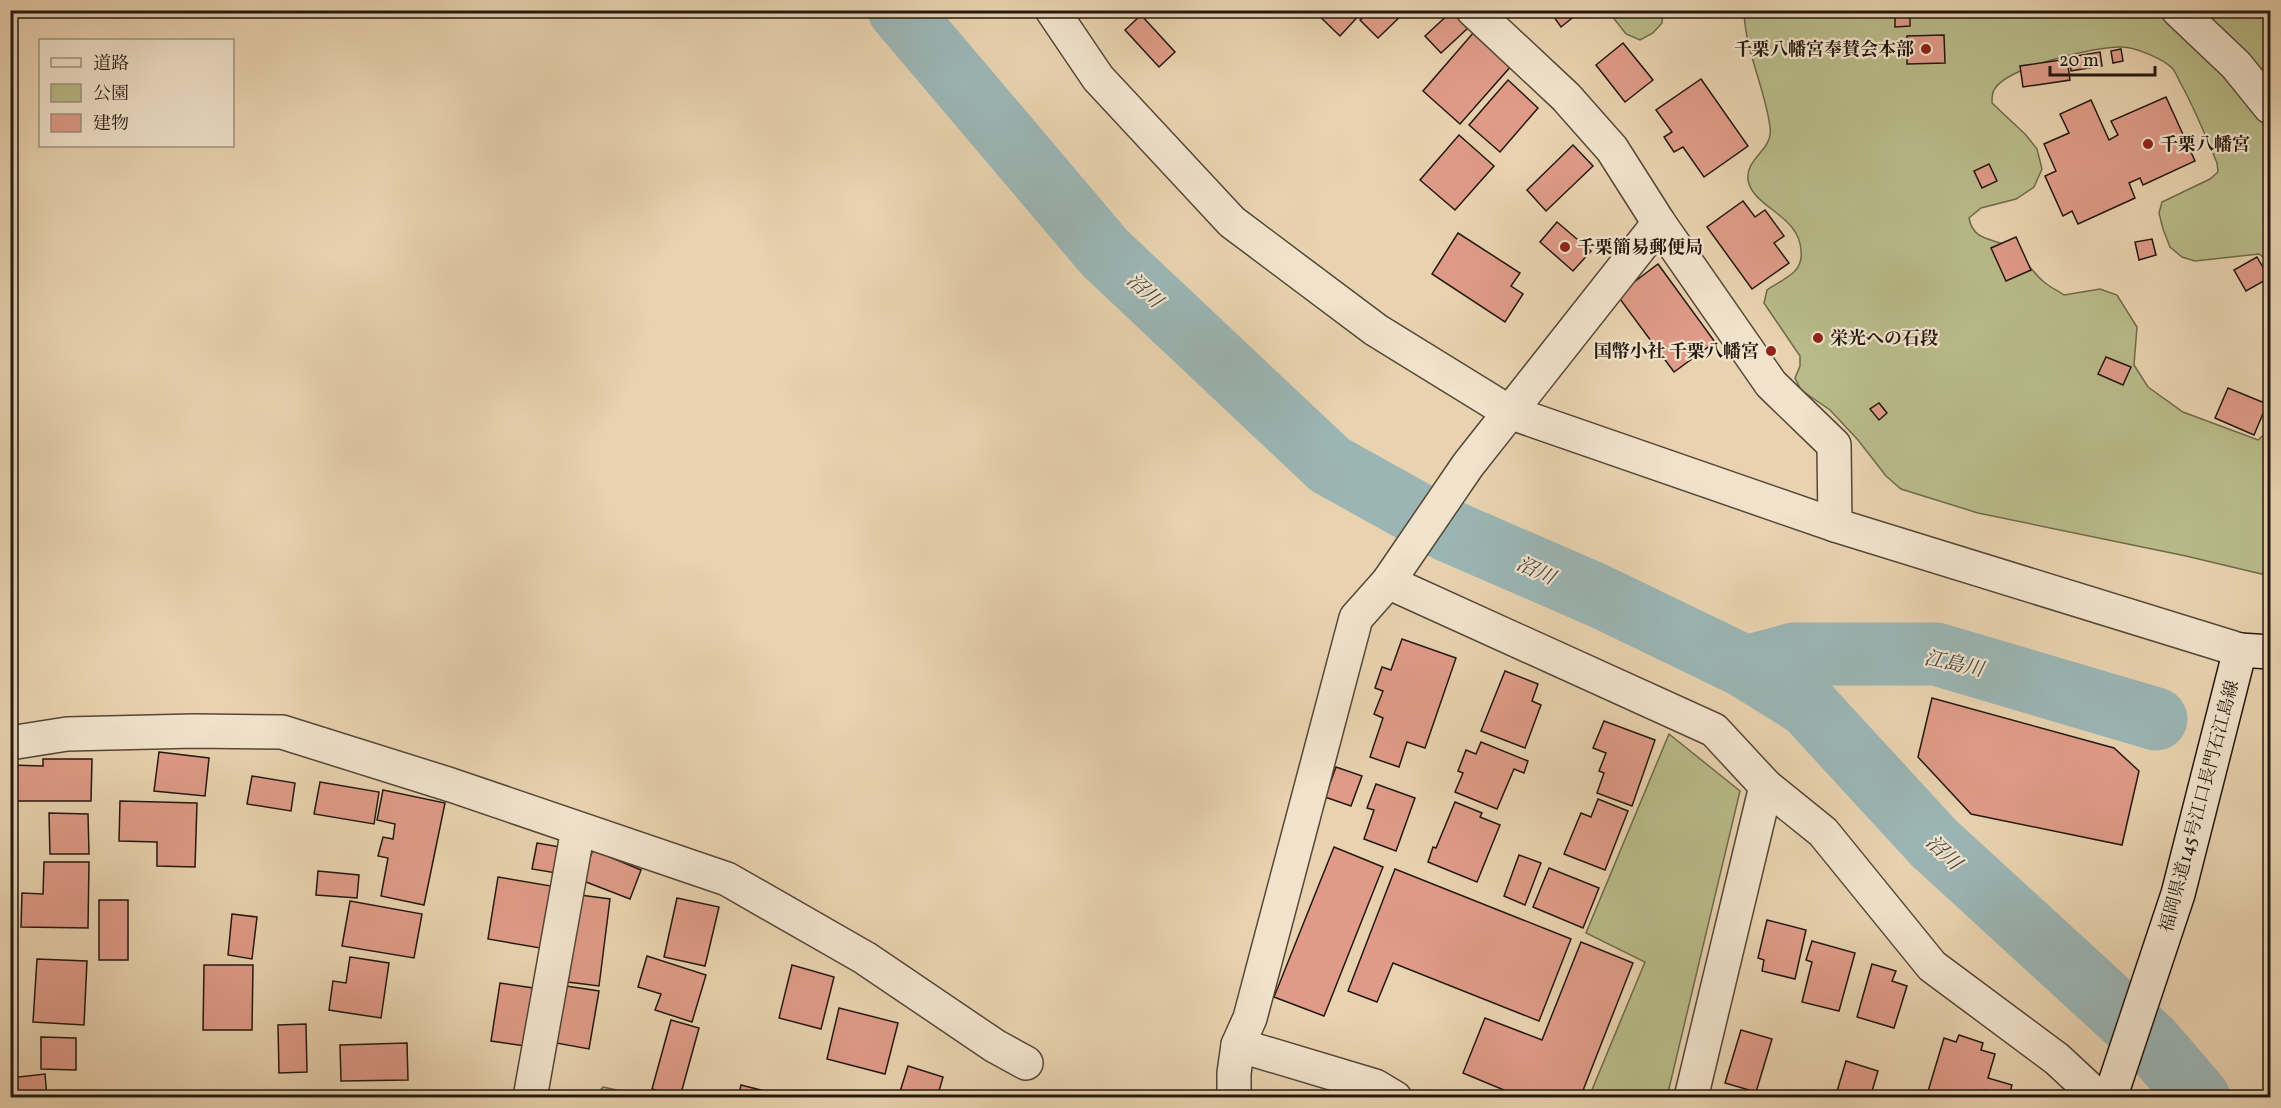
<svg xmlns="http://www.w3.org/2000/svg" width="2281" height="1108" font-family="Vollkorn,'Noto Serif JP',serif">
<rect width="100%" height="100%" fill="#e8d2af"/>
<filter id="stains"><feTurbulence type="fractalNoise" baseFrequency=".00333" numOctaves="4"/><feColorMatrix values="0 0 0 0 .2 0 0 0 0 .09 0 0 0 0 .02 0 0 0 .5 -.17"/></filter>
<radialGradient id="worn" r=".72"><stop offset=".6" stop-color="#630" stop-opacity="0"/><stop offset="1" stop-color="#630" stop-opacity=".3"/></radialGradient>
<g fill="#b8bb89" stroke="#6e6a4c" stroke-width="1.5">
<path d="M 1608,11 L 1663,11 L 1662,23 L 1653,33 L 1640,40 L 1626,34 Z"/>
<path d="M 1744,11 L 2270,11 L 2270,267 L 2269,262 L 2259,254 L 2195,261 L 2182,257 L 2170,247 L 2163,229 L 2159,213 L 2162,202 L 2210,179 L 2218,172 L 2217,163 C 2206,137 2195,109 2181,84 C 2178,79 2176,72 2172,68 C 2163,59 2135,47 2122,47 C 2097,46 2006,67 1994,90 C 1992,93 1992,100 1992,103 L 2026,135 L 2037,149 L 2042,169 L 2034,187 L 2016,199 L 1981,208 L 1969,218 C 1974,245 1998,236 2015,251 C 2026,260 2033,273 2044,282 C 2050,287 2058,291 2064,295 L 2100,289 L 2117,295 L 2137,327 L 2134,365 L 2148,387 L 2183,412 L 2258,440 L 2268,431 L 2270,423 L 2270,576 L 2186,556 L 1978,513 L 1901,489 L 1886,476 L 1858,440 L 1830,410 L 1801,390 L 1795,378 L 1800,366 L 1800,356 L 1764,303 L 1767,290 C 1776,284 1786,279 1794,272 C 1800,266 1802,259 1801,251 C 1800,215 1753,208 1748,180 C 1745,158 1774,150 1770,127 C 1765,88 1745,51 1744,11 Z"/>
<path d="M 1669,734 L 1740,791 L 1667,1097 L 1589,1097 L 1645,962 L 1586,933 Z"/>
<path d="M 603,1087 L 648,1097 L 594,1097 Z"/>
</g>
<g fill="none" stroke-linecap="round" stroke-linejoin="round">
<g stroke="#9bb5b4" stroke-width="63">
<path d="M 899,10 L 1105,253 L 1330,465 L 1447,530 L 1599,596 L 1746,667 L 1808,706 L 1933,842 L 2151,1042 L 2199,1098"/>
<path d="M 1746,667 L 1794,654 L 1936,654 L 2156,719"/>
</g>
</g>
<g fill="#df9b88" stroke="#241910" stroke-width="1.5">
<path d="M 1313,10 L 1364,10 L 1340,36 Z"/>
<path d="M 1371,10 L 1407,10 L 1378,38 L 1360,20 Z"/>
<path d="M 1549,10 L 1582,10 L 1561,27 Z"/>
<path d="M 1452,11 L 1468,28 L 1441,53 L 1425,36 Z"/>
<path d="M 1141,15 L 1175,52 L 1159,67 L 1125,30 Z"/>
<path d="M 1910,16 L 1910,26 L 1895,27 L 1895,17 Z"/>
<path d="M 1474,32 L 1512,65 L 1460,124 L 1423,91 Z"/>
<path d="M 1944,35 L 1945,63 L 1907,64 L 1907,36 Z"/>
<path d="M 1623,43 L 1653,80 L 1625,102 L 1596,65 Z"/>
<path d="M 2121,49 L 2123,61 L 2113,63 L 2111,51 Z"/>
<path d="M 2100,52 L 2102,66 L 2071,71 L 2069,57 Z"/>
<path d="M 2067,59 L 2070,80 L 2023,87 L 2020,66 Z"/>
<path d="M 1701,79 L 1748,146 L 1704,177 L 1683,147 L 1674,152 L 1664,137 L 1672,132 L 1656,110 Z"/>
<path d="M 1508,80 L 1538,108 L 1500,152 L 1469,125 Z"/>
<path d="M 2166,97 L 2195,161 L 2143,185 L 2140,178 L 2129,183 L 2135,198 L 2078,224 L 2072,211 L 2063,216 L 2045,176 L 2056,171 L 2044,144 L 2069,133 L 2060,114 L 2091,100 L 2109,140 L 2118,135 L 2111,121 Z"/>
<path d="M 1459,135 L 1494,166 L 1455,210 L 1420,180 Z"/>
<path d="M 1573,145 L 1593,166 L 1546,211 L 1527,190 Z"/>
<path d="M 1989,164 L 1997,181 L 1982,188 L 1974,171 Z"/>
<path d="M 1743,201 L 1755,217 L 1765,210 L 1784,236 L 1774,243 L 1789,263 L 1752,289 L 1707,227 Z"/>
<path d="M 1557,222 L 1591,251 L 1573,271 L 1540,242 Z"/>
<path d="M 1458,233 L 1520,273 L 1511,286 L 1523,294 L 1505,322 L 1432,274 Z"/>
<path d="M 2016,237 L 2031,270 L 2006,281 L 1991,248 Z"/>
<path d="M 2152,239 L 2156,255 L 2139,260 L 2135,242 Z"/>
<path d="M 2257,257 L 2269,278 L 2246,291 L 2234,270 Z"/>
<path d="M 1658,264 L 1715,342 L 1674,372 L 1617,295 Z"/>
<path d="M 2106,357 L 2131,367 L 2123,385 L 2098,374 Z"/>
<path d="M 2228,388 L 2267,404 L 2254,435 L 2215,418 Z"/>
<path d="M 1879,403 L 1887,413 L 1879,420 L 1870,409 Z"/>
<path d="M 1402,639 L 1456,658 L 1425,748 L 1407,742 L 1399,767 L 1370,757 L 1383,718 L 1374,714 L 1383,691 L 1375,688 L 1382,667 L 1391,670 Z"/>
<path d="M 1505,671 L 1538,684 L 1532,701 L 1541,705 L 1525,748 L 1481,731 Z"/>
<path d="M 1932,698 L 2114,748 L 2139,771 L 2122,845 L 1971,814 L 1918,757 Z"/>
<path d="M 1604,721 L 1655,740 L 1632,806 L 1597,793 L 1604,773 L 1599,771 L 1606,753 L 1593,748 Z"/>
<path d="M 1481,742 L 1528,761 L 1524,773 L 1514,769 L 1497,809 L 1455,792 L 1463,773 L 1458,771 L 1466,750 L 1476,754 Z"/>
<path d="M 159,752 L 209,758 L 205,796 L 154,791 Z"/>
<path d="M 43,759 L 92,759 L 91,801 L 10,801 L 10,765 L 43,766 Z"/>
<path d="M 1336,767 L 1362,776 L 1351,806 L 1325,797 Z"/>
<path d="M 252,776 L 295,783 L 291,811 L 247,804 Z"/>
<path d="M 320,782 L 379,792 L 374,824 L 314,814 Z"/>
<path d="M 1376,784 L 1415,798 L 1396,851 L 1364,839 L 1374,810 L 1367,808 Z"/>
<path d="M 383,790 L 445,803 L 424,905 L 381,896 L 388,858 L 378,856 L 383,837 L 393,839 L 395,824 L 377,820 Z"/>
<path d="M 1598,799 L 1628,811 L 1605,870 L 1564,854 L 1581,813 L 1591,817 Z"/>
<path d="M 120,801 L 197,803 L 195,867 L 157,866 L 157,842 L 119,841 Z"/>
<path d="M 1455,802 L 1482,813 L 1480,817 L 1500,825 L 1477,882 L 1428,862 L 1433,847 L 1436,848 Z"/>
<path d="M 49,813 L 88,814 L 89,854 L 50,854 Z"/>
<path d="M 537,843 L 560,847 L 556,873 L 532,869 Z"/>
<path d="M 1334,847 L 1383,867 L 1324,1016 L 1274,997 Z"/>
<path d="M 593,850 L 641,870 L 630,899 L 581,880 Z"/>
<path d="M 1519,855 L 1541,863 L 1525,905 L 1504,896 Z"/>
<path d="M 44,862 L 89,862 L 88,928 L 21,927 L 22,893 L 43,894 Z"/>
<path d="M 1549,868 L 1599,888 L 1583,928 L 1533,907 Z"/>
<path d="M 1395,869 L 1571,939 L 1539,1021 L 1393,963 L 1377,1002 L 1348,991 Z"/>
<path d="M 318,871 L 359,875 L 357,898 L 316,895 Z"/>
<path d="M 498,877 L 557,887 L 546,949 L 488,939 Z"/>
<path d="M 580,895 L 610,899 L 599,986 L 568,982 Z"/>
<path d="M 677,898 L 719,907 L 705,966 L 664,957 Z"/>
<rect x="99" y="900" width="29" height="60"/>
<path d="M 350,901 L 422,914 L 414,958 L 342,946 Z"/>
<path d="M 232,914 L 257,917 L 252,959 L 228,955 Z"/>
<path d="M 1767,920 L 1806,930 L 1795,979 L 1762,971 L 1764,960 L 1758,958 Z"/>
<path d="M 1812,941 L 1855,953 L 1839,1011 L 1802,1002 L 1812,962 L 1806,960 Z"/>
<path d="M 1581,942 L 1633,963 L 1580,1098 L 1523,1098 L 1463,1073 L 1485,1018 L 1542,1040 Z"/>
<path d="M 647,956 L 706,975 L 692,1022 L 655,1010 L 661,994 L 638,987 Z"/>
<path d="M 350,957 L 389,963 L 381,1018 L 329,1010 L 333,981 L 346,983 Z"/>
<path d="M 37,959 L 87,961 L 84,1025 L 33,1022 Z"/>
<path d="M 1872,964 L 1896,971 L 1892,981 L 1907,986 L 1894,1028 L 1857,1017 Z"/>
<path d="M 204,965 L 253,965 L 252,1030 L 203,1030 Z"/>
<path d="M 792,965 L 834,977 L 821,1029 L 779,1018 Z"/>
<path d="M 500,983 L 540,989 L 532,1047 L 491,1041 Z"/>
<path d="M 566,986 L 599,991 L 589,1049 L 556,1043 Z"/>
<path d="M 839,1008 L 898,1023 L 885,1074 L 827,1059 Z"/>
<path d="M 671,1020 L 699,1028 L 680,1097 L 652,1089 Z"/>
<path d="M 306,1024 L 307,1072 L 279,1073 L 278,1025 Z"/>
<path d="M 1741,1030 L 1772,1039 L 1756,1092 L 1725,1083 Z"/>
<path d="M 1959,1035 L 1983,1043 L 1981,1050 L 1995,1054 L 1988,1078 L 2012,1085 L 2008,1098 L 1984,1090 L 1982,1098 L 1926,1098 L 1944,1038 L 1956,1042 Z"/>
<path d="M 41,1037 L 76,1038 L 76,1070 L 41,1069 Z"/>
<path d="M 407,1043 L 408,1080 L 341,1081 L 340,1045 Z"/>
<path d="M 1846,1061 L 1878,1071 L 1870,1098 L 1835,1098 Z"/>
<path d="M 908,1066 L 943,1077 L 937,1098 L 898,1098 Z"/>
<path d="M 45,1074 L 47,1098 L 10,1098 L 10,1078 Z"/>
<path d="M 741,1085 L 792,1098 L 738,1098 Z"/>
</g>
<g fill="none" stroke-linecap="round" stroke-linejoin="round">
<g stroke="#554738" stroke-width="36">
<g id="minor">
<path d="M 1473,10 L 1566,97 L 1612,149 L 1659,223 L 1771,384 L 1834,445 L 1835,525"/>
<path d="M 2178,10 L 2236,65 L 2270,107"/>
<path d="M 1388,582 L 1714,730 L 1766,786 L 1823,832 L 1932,966 L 2057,1059 L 2099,1098"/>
<path d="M 10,743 L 67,734 L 194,731 L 282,732 L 451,785 L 727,879 L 865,958 L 995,1046 L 1026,1063"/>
<path d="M 1238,1045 L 1375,1086 L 1395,1098"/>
<path d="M 530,1098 L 578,829"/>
<path d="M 1234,1098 L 1234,1073 L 1238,1045 L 1250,1018 L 1356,618 L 1388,582 L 1468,465 L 1659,223"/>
<path d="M 1691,1098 L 1766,786"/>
</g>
</g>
<g stroke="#554738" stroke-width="36">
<path id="tertiary" d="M 1052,10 L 1098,78 L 1232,222 L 1376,330 L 1509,412 L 1835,525 L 2240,650"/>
</g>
<g stroke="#241910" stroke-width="36">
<path id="secondary" d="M 2110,1098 L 2178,894 L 2240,650 L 2270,652"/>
</g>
<use href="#minor" stroke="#f0e2cb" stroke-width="33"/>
<use href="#tertiary" stroke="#f0e2cb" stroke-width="33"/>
<use href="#secondary" stroke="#f0e2cb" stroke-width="33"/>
</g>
<g fill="#8f2418" stroke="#f0e2cb" stroke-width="2">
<circle cx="1926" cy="49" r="6"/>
<circle cx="2148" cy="144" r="6"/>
<circle cx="1565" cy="247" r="6"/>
<circle cx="1818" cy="338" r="6"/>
<circle cx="1771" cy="351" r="6"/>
</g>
<g text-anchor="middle" stroke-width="4.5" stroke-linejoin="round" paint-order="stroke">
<g font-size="18" font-weight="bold" fill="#241910" stroke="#f0e2cb" text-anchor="start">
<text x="1914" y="55" text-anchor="end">千栗八幡宮奉賛会本部</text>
<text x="2160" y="150">千栗八幡宮</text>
<text x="1577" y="253">千栗簡易郵便局</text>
<text x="1830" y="344">栄光への石段</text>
<text x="1759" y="357" text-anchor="end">国幣小社 千栗八幡宮</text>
</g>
<g font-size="18" fill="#241910" stroke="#f0e2cb">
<text transform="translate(2199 806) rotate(-75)" y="6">福岡県道145号江口長門石江島線</text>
</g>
<g font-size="20" font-style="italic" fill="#484841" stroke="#f0e2cb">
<text transform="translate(1145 290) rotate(43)" y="7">沼川</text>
<text transform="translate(1536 570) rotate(25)" y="7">沼川</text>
<text transform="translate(1954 663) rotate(12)" y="7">江島川</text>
<text transform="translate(1944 852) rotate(44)" y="7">沼川</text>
</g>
</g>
<rect width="2281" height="1108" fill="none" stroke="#e8d2af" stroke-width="36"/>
<rect x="12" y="12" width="2257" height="1084" fill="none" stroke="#241910" stroke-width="3"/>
<rect x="18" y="18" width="2245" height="1072" fill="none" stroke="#241910" stroke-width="1.5"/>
<rect x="39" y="39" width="195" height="108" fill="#f0e2cb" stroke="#9e9280" stroke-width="1.5"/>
<rect x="51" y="58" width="30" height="9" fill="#f0e2cb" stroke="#9e9280" stroke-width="1.5"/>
<text x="93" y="69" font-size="18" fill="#241910">道路</text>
<rect x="51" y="84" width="30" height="18" fill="#b8bb89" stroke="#9e9280" stroke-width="1.5"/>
<text x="93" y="99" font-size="18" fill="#241910">公園</text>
<rect x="51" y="114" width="30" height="18" fill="#df9b88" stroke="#9e9280" stroke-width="1.5"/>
<text x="93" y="129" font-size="18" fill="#241910">建物</text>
<path d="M2050 66v9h105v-9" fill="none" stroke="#241910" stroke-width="3"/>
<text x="2059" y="66" font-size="18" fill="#241910" stroke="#f0e2cb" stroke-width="4.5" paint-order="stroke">20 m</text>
<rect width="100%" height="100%" filter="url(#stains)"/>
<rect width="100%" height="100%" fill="url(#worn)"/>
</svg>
